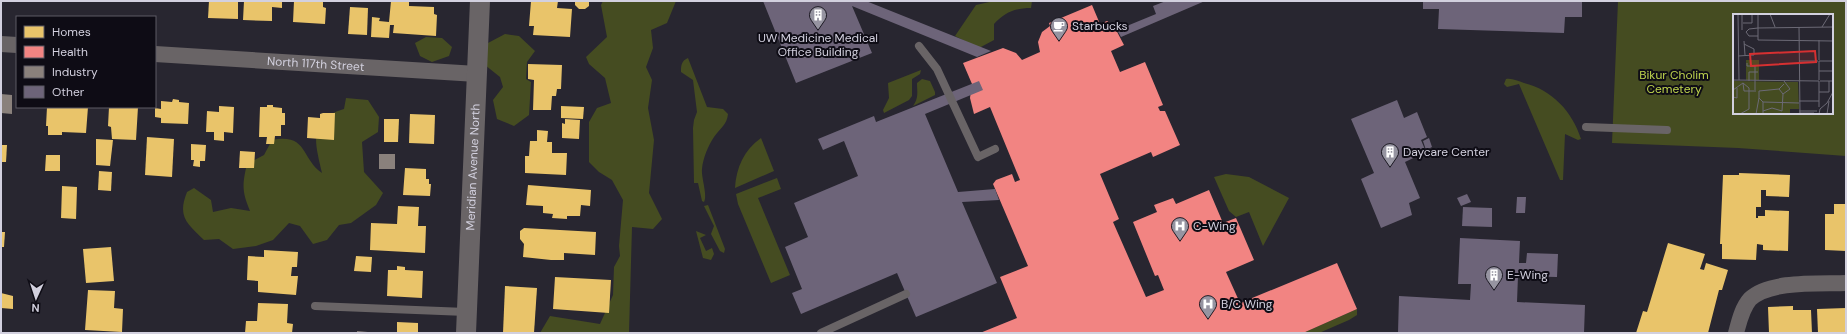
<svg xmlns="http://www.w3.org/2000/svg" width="1847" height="334" font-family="'DM Sans',sans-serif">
<rect width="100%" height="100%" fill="#282630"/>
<g fill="#454c21" fill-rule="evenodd">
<path d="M 603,1 L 676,1 L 667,23 L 651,30 L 653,48 L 646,67 L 652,80 L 648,108 L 654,140 L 649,193 L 662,219 L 653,229 L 632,227 L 629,333 L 540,333 L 550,316 L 600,324 L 613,295 L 614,267 L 620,256 L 619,246 L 623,200 L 612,180 L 599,172 L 589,162 L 589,122 L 597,108 L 611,103 L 605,78 L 589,64 L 586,57 L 607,37 L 601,5 Z"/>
<path d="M 994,1 L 1032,1 L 1031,8 C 1015,8 1005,12 994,24 L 994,40 L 979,48 L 955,36 L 976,5 Z"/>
<path d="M 1618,1 L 1846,1 L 1846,156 L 1738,148 L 1612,143 ZM 1734,15 L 1832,15 L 1832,113 L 1734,113 Z"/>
<path d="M 505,34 L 519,36 L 535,51 L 527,62 L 526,79 L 531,82 L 529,115 L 514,126 L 497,119 L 493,100 L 503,87 L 500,77 L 485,65 L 488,43 Z"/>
<path d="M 426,37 L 442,38 L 452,47 L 449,56 L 432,62 L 420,56 L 415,43 Z"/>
<path d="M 688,58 L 707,107 L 723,109 L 728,114 C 727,125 720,128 714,137 C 708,146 703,158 702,169 C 701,177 708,196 704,202 L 702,201 L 698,183 L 694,183 L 693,128 L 694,120 L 697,112 L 693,80 L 681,72 C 681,66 681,61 688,58 Z"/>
<path d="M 921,70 L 920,74 L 912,79 L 912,96 L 909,100 L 884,113 L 883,110 L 889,98 L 888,83 Z"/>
<path d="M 922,79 L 930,81 L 935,92 L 935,95 L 913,106 C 919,98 917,92 917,83 Z"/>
<path d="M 1506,79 C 1512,78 1518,81 1524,83 C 1552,90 1572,111 1581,139 L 1578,140 L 1565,134 L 1563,180 L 1560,180 L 1519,84 L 1507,87 L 1504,84 Z"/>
<path d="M 346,98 L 368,100 L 379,117 L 378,132 L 362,142 L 364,172 L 383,193 L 376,205 L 351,223 L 339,225 L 327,240 L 313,244 L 300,226 L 289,223 L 273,240 L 256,246 L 233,249 L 219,239 L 204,240 C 187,223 177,217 187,192 L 194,188 L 211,200 L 213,212 L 231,208 L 250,211 C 242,192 242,185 247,164 L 264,155 L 272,140 C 308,133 301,159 322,173 C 315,142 307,120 344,109 Z"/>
<path d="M 761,138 L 774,171 L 735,188 C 736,168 744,150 761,138 Z"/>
<path d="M 1226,174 L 1249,177 L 1289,198 L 1263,246 L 1249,212 L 1236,217 L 1229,211 L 1214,177 Z"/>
<path d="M 777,178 L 781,189 L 758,198 L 790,275 L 771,283 L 738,204 L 736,194 Z"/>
<path d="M 708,205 L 725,249 L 724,253 L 720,251 L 711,234 L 714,226 L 704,206 Z"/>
<path d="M 696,231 L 706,235 L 700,238 L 706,251 L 712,248 L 714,254 L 711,260 L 703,258 Z"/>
<path d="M 1357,309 L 1357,315 L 1349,320 L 1319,333 L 1303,333 Z"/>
</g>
<g fill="#e9c46a">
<path d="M 209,1 L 238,1 L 238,19 L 208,18 Z"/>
<path d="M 244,1 L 282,1 L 282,8 L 272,7 L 272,21 L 243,20 Z"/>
<path d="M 294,1 L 323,1 L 323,7 L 326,8 L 325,24 L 293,22 Z"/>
<path d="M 391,1 L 409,1 L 409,6 L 434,7 L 434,14 L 437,15 L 436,36 L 393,33 L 394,25 L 390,25 L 389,38 L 371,37 L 372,17 L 380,18 L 379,21 L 389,22 Z"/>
<path d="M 531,1 L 558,1 L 557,8 L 572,9 L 570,37 L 533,35 L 534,26 L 529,26 Z"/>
<path d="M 575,1 L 589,1 L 589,6 L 585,9 L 579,9 L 575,5 Z"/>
<path d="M 350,7 L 368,8 L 367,35 L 348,34 Z"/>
<path d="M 528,64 L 562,65 L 561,89 L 557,89 L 556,96 L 552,96 L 551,110 L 533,110 L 534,80 L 528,79 Z"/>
<path d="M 173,99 L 179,100 L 179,102 L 189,103 L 188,124 L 161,123 L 161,118 L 155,117 L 155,108 L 161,109 L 161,101 L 172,102 Z"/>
<path d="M 267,105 L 273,105 L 273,107 L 282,108 L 282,113 L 285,113 L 285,125 L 281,125 L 281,136 L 275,136 L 274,144 L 266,144 L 267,137 L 259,137 L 260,107 L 267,107 Z"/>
<path d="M 219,106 L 234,107 L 233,133 L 224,132 L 224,141 L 214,140 L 214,132 L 206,132 L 207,111 L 219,112 Z"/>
<path d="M 561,106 L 584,107 L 583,119 L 561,118 Z"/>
<path d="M 47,107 L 88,107 L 86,133 L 62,132 L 62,135 L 48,135 L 48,126 L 46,126 Z"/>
<path d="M 109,107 L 138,107 L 136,140 L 112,139 L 111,127 L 108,126 Z"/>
<path d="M 323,113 L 335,113 L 334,140 L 307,138 L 308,117 L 320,118 L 320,114 Z"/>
<path d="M 410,114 L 435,115 L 434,144 L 409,143 Z"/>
<path d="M 384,119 L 399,119 L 398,142 L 384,142 Z"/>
<path d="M 565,119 L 580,120 L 579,139 L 562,138 L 562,123 L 565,124 Z"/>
<path d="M 537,130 L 548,131 L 547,142 L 552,142 L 552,153 L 567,153 L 566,175 L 525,173 L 525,156 L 529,156 L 530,141 L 537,141 Z"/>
<path d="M 147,137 L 174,139 L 172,177 L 145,175 Z"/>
<path d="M 96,139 L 113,140 L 110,166 L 96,165 Z"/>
<path d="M 191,144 L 206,145 L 205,161 L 200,161 L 200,167 L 193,166 L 194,160 L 191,160 Z"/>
<path d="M 1,145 L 7,145 L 6,162 L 1,162 Z"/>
<path d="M 240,151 L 255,152 L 254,168 L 239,168 Z"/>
<path d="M 46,155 L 60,155 L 60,171 L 45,171 Z"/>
<path d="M 405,168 L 426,169 L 426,179 L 429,179 L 429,184 L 431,184 L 430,196 L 403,195 Z"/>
<path d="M 99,171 L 112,172 L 111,191 L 98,190 Z"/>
<path d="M 1739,173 L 1790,175 L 1789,197 L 1766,196 L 1766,190 L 1761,190 L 1761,207 L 1756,207 L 1756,218 L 1758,218 L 1758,216 L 1765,216 L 1765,210 L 1789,211 L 1788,251 L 1763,250 L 1763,245 L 1757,244 L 1756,260 L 1722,259 L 1722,244 L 1720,244 L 1723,175 L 1739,175 Z"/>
<path d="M 528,185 L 591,190 L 590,206 L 581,205 L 580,216 L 567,216 L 567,219 L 552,218 L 553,214 L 543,213 L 543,206 L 526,205 Z"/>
<path d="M 62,186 L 77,187 L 76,219 L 61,218 Z"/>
<path d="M 1834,204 L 1846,204 L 1846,251 L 1825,250 L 1825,214 L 1834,214 Z"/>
<path d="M 398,206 L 419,207 L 418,226 L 426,226 L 425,253 L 370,250 L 371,223 L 397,224 Z"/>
<path d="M 524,228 L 596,232 L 595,255 L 564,253 L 564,260 L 551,260 L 523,257 L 524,244 L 520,239 L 520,231 Z"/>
<path d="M 1,232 L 5,232 L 4,247 L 1,247 Z"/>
<path d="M 1668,243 L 1705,254 L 1700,269 L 1704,270 L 1706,263 L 1728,270 L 1722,290 L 1719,290 L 1708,333 L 1636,333 L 1643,311 L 1647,312 Z"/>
<path d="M 111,247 L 114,281 L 86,283 L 83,249 Z"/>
<path d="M 264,250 L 298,252 L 297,267 L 292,267 L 291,276 L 298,276 L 296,295 L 258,292 L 258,281 L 247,280 L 248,256 L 264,257 Z"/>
<path d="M 356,256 L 372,257 L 371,272 L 354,271 Z"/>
<path d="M 397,266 L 405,267 L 405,270 L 423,271 L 422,298 L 387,296 L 388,270 L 397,270 Z"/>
<path d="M 555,277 L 611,280 L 609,313 L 553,309 Z"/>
<path d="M 505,286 L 537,288 L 534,333 L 503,333 Z"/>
<path d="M 88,290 L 115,291 L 114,308 L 123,309 L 122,332 L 85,330 Z"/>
<path d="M 1,293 L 13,296 L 13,309 L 1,308 Z"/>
<path d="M 258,303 L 288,304 L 287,323 L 293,324 L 292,333 L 245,333 L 246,321 L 257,321 Z"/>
<path d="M 1793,306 L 1793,310 L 1811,310 L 1812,333 L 1769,333 L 1768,307 Z"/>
<path d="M 1846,308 L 1846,333 L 1818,333 L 1817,309 Z"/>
<path d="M 397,322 L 418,323 L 418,333 L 397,333 Z"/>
</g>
<path fill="#f28482" d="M 1092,5 L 1100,24 L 1107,21 L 1114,26 L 1124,45 L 1111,51 L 1120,72 L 1145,62 L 1163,105 L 1158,107 L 1160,111 L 1165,111 L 1180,145 L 1153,157 L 1151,152 L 1100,174 L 1119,219 L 1113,222 L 1146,297 L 1164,290 L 1158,275 L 1155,276 L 1133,222 L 1157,212 L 1154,205 L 1173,198 L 1176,204 L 1209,190 L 1223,223 L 1236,218 L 1254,260 L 1226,272 L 1240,303 L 1337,263 L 1357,309 L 1303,333 L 980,333 L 1017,318 L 1000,277 L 1028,266 L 993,184 L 996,180 L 1012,174 L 1015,182 L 1020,180 L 990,107 L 974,114 L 970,98 L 972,84 L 963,63 L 1003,48 L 1016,53 L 1022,60 L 1040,52 L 1038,42 L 1042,32 L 1050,26 L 1049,23 Z"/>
<g fill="#8a817c">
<path d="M 1,94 L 12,95 L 12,114 L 1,113 Z"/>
<rect x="379" y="154" width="16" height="15"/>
<path d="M 357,331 L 368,332 L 368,333 L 357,333 Z"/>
</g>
<g fill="#6d6479">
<path d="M 763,1 L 866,1 L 991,51 L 977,57 L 852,6 L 872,53 L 796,83 Z"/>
<path d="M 1166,1 L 1205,1 L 1121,37 L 1117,30 L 1156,14 L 1153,6 Z"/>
<path d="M 1423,1 L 1582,1 L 1582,17 L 1565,17 L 1564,33 L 1438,29 L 1439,9 L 1423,9 Z"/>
<path d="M 979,81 L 983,90 L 925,114 L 958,192 L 995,189 L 999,200 L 962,202 L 997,283 L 916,317 L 897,273 L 801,314 L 792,293 L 802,289 L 785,247 L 808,237 L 794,203 L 858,176 L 844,141 L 823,150 L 818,139 L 874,116 L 876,122 Z"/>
<path d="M 1397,100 L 1404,118 L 1417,112 L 1427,137 L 1421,140 L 1426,152 L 1405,162 L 1420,198 L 1409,203 L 1412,215 L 1381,228 L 1361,179 L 1374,173 L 1351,119 Z"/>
<path d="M 1429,138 L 1432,147 L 1426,150 L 1423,141 Z"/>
<path d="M 1467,194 L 1471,202 L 1461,206 L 1457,198 Z"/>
<path d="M 1517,197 L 1526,197 L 1525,213 L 1516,213 Z"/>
<path d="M 1463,207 L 1492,208 L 1492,227 L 1462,226 Z"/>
<path d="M 1460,238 L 1520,241 L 1519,263 L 1526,263 L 1527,253 L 1558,254 L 1557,277 L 1518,276 L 1517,302 L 1585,305 L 1584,333 L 1398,333 L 1399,296 L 1470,300 L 1471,284 L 1458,284 Z"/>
</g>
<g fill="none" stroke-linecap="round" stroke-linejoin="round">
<g stroke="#696466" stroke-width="8">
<path d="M 919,46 L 937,69 L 978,157 L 995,149"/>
<path d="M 1586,127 L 1667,130"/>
<path d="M 315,306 L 466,312"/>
<path d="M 821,333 L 906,294"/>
</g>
<g stroke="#696466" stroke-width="16">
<path d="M 1,44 L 17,45"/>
<path id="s1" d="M 155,54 L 477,74"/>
<path d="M 1736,333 C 1739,322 1742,308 1750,299 C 1770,280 1820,284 1846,283"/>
</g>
<path stroke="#696466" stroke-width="20" id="s2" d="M 466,333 L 480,1"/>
</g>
<defs>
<g id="building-pin" transform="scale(0.9)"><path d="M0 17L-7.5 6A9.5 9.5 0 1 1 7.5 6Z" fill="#9694a1" stroke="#0e0c15"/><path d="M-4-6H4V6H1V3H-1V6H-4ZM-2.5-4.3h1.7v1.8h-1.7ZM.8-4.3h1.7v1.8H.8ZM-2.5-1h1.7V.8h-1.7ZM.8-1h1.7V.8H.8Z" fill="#fff"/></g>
<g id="cafe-pin" transform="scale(0.9)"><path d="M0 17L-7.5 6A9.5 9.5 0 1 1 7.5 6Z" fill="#9694a1" stroke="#0e0c15"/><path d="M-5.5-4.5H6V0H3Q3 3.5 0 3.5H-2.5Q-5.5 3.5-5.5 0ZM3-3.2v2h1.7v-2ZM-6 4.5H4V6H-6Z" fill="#fff"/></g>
<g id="hospital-pin" transform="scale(0.9)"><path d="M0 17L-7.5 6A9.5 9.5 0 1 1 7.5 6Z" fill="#9694a1" stroke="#0e0c15"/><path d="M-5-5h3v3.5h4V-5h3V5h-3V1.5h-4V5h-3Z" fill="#fff"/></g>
</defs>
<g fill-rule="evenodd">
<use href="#building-pin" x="818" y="15"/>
<use href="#cafe-pin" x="1059" y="26"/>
<use href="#building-pin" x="1390" y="152"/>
<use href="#hospital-pin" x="1180" y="226"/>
<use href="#building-pin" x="1494" y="275"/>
<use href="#hospital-pin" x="1208" y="304"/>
</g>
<g text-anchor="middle" stroke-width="4" stroke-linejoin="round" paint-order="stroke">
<g font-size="12" fill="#d2d0de" stroke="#0e0c15" text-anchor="start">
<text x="1072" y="30">Starbucks</text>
<text x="818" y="42" text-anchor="middle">UW Medicine Medical<tspan x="818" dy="14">Office Building</tspan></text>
<text x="1403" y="156">Daycare Center</text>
<text x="1193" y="230">C-Wing</text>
<text x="1507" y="279">E-Wing</text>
<text x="1221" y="308">B/C Wing</text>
</g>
<g font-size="12" fill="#d2d0de" stroke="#0e0c15">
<text dy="4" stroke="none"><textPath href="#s1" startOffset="161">North 117th Street</textPath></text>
<text dy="4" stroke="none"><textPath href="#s2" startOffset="166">Meridian Avenue North</textPath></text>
</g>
<g font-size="12" fill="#bfd54e" stroke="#0e0c15">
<text x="1674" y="79">Bikur Cholim<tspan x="1674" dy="14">Cemetery</tspan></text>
</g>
</g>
<g transform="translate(1733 14)">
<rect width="100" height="100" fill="#282630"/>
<path d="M 13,46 L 26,46 L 26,66 L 13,66 ZM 0,67 L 65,68 L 66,95 L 57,95 L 57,100 L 0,100 Z" fill="#454c21"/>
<path fill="none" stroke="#6c6a76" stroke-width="1" d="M 5,0 L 6,66M 9,0 L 9,16M 25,0 L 25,26M 37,0 L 42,13M 10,9 L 19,9 L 19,0M 66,13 L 67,100M 89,13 L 97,0M 25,14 L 100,13M 25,22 L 16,22 L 13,18 L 16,15 L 25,14M 25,26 L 100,27M 86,26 L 86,46M 11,27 L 12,41M 5,42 L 21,41 L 21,35 L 11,30M 66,47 L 85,47M 86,47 L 86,66M 86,47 L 100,47M 14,49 L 14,52 L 22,52 L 22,76M 86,57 L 100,57M 0,66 L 86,67M 16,67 L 16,58 L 25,58M 86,67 L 86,93M 87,67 L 100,67M 10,69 L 11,77 L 23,77M 0,76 L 10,69 L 16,74 L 16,95 L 7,100M 86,78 L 96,78 L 96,67M 50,80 L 46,75 L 51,70M 0,83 L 4,84 L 4,74M 66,87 L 86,87M 30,88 L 26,84 L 26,77 L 46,75M 30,97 L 39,94 L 49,97 L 50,80 L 57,75 L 51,67M 66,97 L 84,97M 66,99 L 81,99M 23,100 L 26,84M 30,100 L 30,88 L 66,89M 86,100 L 87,95 L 94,89 L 100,78M 94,100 L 96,87"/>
<path fill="#d63031" fill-opacity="0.15" stroke="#d63031" stroke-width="2" d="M 82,37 L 83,48 L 18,52 L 17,40 Z"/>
<rect width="100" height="100" fill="none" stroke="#d2d0de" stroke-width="2"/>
</g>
<rect width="1847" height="334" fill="none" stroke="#d2d0de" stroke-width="4"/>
<rect x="16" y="16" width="140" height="92" fill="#0e0c15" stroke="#5c5a65"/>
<rect x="24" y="26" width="20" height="12" fill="#e9c46a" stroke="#5c5a65"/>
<text x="52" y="36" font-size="12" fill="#d2d0de">Homes</text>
<rect x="24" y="46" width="20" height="12" fill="#f28482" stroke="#5c5a65"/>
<text x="52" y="56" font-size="12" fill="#d2d0de">Health</text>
<rect x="24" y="66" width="20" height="12" fill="#8a817c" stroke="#5c5a65"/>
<text x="52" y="76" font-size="12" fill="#d2d0de">Industry</text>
<rect x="24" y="86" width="20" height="12" fill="#6d6479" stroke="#5c5a65"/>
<text x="52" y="96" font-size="12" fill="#d2d0de">Other</text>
<g transform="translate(36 298) rotate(183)" stroke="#0e0c15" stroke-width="3" paint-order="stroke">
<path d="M0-3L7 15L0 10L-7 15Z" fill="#d2d0de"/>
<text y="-6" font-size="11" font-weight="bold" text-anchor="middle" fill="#d2d0de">N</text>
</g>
</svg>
